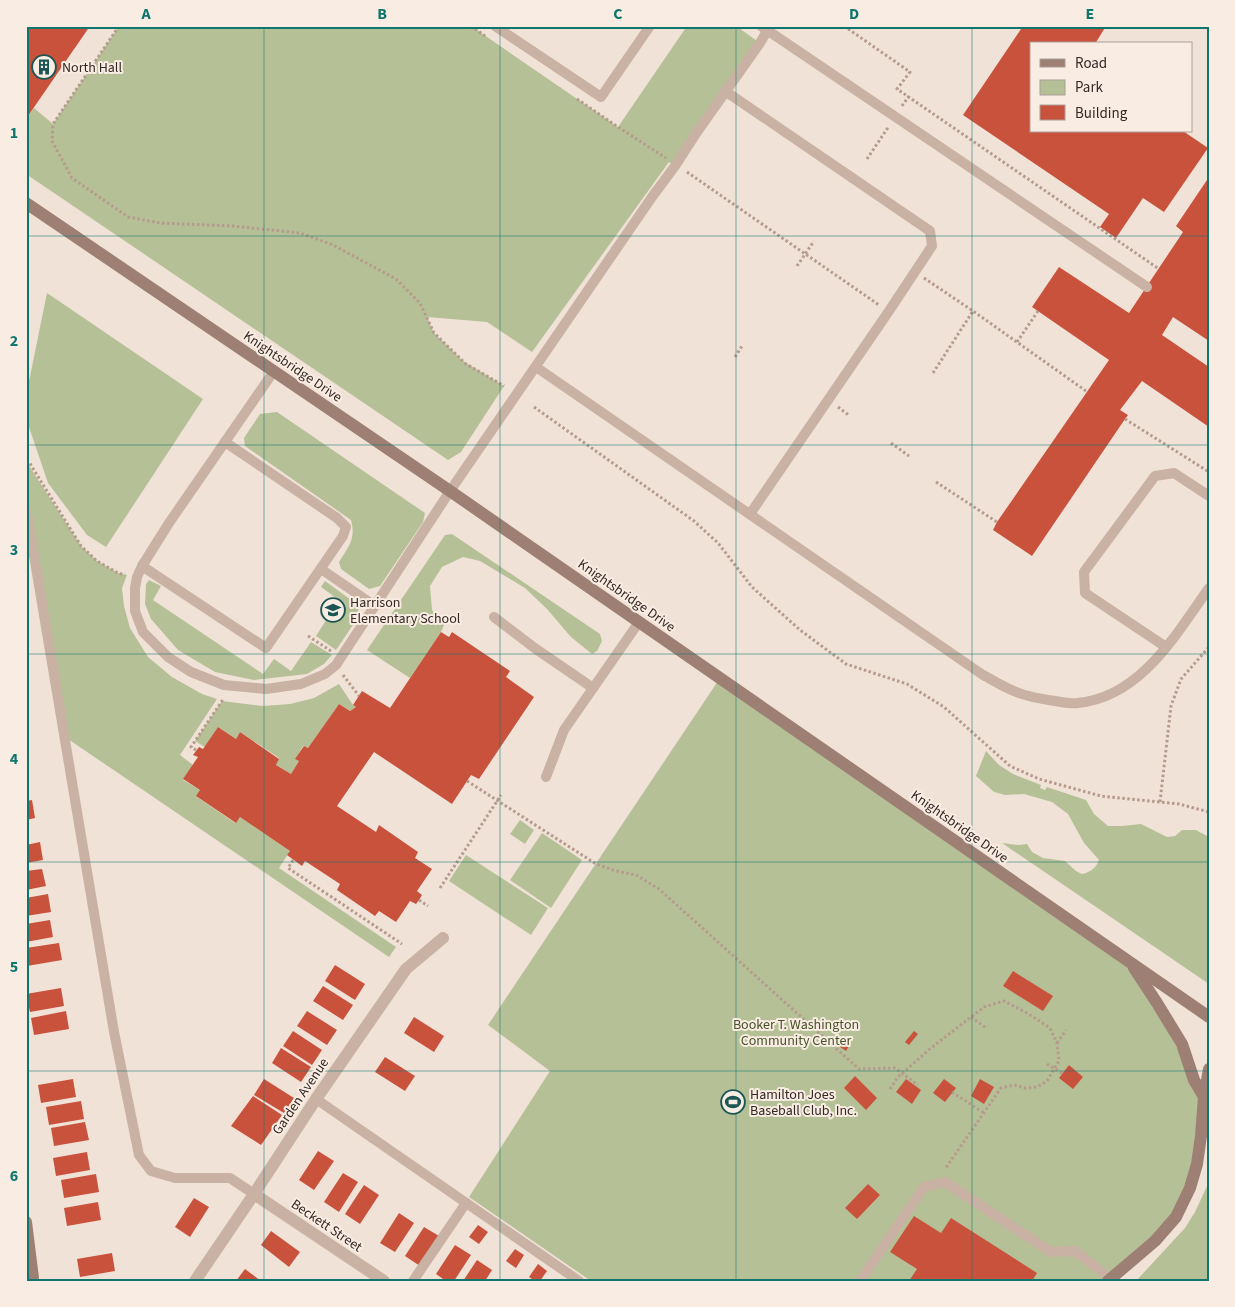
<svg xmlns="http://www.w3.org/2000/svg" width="1235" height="1307" font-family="'Source Sans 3',sans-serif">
<rect width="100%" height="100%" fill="#f1e2d7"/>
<g fill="#b6c097">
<path d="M 119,26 L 471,26 L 618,127 L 687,26 L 736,26 L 760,43 L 675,166 L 669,162 L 532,352 L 487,322 L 427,317 L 434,333 L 463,361 L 504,386 L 461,452 L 448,460 L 26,174 L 26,115 L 28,116 L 34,108 L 53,124 Z"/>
<path d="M 47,293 L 203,399 L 106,547 L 87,535 L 48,483 L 28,424 L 27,391 Z"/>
<path d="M 277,412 L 425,513 L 423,522 L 380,586 L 369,589 L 341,569 L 339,562 C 349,546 356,539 351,520 L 245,446 L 244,438 L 260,414 Z"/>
<path d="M 26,461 L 81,546 L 97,561 L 118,573 L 127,575 L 122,588 L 124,606 L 130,628 L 148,657 L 172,677 L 202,694 L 217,699 L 180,755 L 193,765 L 183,780 L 200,790 L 197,797 L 235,823 L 240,817 L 290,851 L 279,868 L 396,947 L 389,957 L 65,737 L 26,509 Z"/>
<path d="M 452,534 L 600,634 L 602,641 L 597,651 L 592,654 L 571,637 L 547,609 L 525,588 L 480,561 L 463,557 L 442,567 L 430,586 L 432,610 L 444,625 L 441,632 L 410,678 L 367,650 L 445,535 Z"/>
<path d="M 149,580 L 161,586 L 153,600 L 263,674 L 274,659 L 291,671 L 311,642 L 332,655 L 324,664 L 307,674 L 254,680 L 215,672 L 178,650 L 151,619 L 145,604 L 146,584 Z"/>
<path d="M 325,581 L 358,605 L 359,616 L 336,650 L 316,636 L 339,600 L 321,587 Z"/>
<path d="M 720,678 L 1130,962 L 1204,1097 L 1201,1136 L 1176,1217 L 1108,1281 L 591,1281 L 469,1197 L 550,1071 L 488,1025 Z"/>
<path d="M 339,684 L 353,705 L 356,707 L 350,711 L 339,704 L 308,748 L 303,746 L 296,759 L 299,761 L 291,774 L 276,765 L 279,758 L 240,732 L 236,739 L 218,727 L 205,747 L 195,741 L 222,701 L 263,706 L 290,704 L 314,698 Z"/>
<path d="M 986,751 L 999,765 L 1013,774 L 1041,785 L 1040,788 L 1045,790 L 1047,787 L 1086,800 L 1094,814 L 1108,826 L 1122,826 L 1141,824 L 1167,837 L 1175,836 L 1182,830 L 1196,830 L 1209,837 L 1209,984 L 1002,843 L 1019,845 L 1027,844 L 1032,852 L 1043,858 L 1065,861 L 1076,871 L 1082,874 C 1091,872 1096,868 1099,860 L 1084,843 L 1068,814 L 1052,802 L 1024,794 L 1005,795 L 994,792 L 976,776 Z"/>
<path d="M 520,820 L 534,830 L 525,844 L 510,834 Z"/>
<path d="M 542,833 L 582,860 L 551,908 L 510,880 Z"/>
<path d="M 466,855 L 548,908 L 531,935 L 449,881 Z"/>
<path d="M 1209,1182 L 1209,1281 L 1136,1281 L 1185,1228 L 1195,1212 Z"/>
</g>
<g fill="#c9523d">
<path d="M 26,26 L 90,26 L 28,116 L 26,115 Z"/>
<path d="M 1023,26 L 1106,26 L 1095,44 L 1031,44 L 1031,131 L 1183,131 L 1208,148 L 1164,212 L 1143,198 L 1116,238 L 1100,227 L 1109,214 L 963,115 Z"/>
<path d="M 1209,177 L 1209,341 L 1173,317 L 1162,335 L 1209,367 L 1209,427 L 1142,381 L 1120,410 L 1128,415 L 1125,419 L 1032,556 L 993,530 L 997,522 L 1109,360 L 1032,307 L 1059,267 L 1129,313 L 1183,232 L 1176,226 Z"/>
<path d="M 441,632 L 449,637 L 452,632 L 510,671 L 506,677 L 534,697 L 479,779 L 471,775 L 452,804 L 374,752 L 337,806 L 376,832 L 379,825 L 418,852 L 415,858 L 432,869 L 417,891 L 422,895 L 419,900 L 416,904 L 410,901 L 396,922 L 379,911 L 375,916 L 337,890 L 340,884 L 305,861 L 302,866 L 287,855 L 290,851 L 240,817 L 236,823 L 196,796 L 200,790 L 183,779 L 198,757 L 193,755 L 199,747 L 203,749 L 218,727 L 236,739 L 240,732 L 279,759 L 276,765 L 291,774 L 299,761 L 295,759 L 304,746 L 308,748 L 339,704 L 350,711 L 356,707 L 353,705 L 362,691 L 390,708 Z"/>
<path d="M 32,800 L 35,818 L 26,820 L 26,801 Z"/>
<path d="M 40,842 L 43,860 L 26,863 L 26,845 Z"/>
<path d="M 42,869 L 46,886 L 26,890 L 26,871 Z"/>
<path d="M 48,894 L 51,912 L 26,916 L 26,898 Z"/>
<path d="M 50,920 L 53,937 L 26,942 L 26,924 Z"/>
<path d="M 59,943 L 62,960 L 27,966 L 26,948 Z"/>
<path d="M 335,965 L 365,984 L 355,1000 L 325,981 Z"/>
<path d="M 1013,971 L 1053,996 L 1043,1011 L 1003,986 Z"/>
<path d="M 323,986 L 353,1005 L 343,1020 L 313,1001 Z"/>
<path d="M 61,988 L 64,1006 L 30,1012 L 26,994 Z"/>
<path d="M 66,1011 L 69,1029 L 34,1035 L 31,1018 Z"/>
<path d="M 307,1011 L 337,1030 L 327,1045 L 297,1026 Z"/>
<path d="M 414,1017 L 444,1036 L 434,1052 L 404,1033 Z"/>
<path d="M 293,1031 L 322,1050 L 312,1065 L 283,1046 Z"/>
<path d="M 914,1031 L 918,1034 L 909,1045 L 905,1042 Z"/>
<path d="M 836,1037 L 849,1046 L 846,1051 L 833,1042 Z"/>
<path d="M 281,1048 L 311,1067 L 301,1082 L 272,1063 Z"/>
<path d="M 385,1057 L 415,1076 L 405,1091 L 375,1072 Z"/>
<path d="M 1069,1065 L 1083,1077 L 1073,1089 L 1059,1078 Z"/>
<path d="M 855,1076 L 877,1098 L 866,1110 L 844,1088 Z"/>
<path d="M 73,1079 L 76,1097 L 41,1103 L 38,1085 Z"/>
<path d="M 264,1079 L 294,1098 L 284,1113 L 254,1095 Z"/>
<path d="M 906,1079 L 921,1090 L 912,1104 L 896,1092 Z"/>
<path d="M 944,1079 L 956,1088 L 945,1102 L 933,1093 Z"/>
<path d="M 980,1079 L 994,1087 L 984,1104 L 971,1096 Z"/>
<path d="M 253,1096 L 282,1115 L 261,1145 L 231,1126 Z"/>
<path d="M 81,1101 L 84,1119 L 49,1125 L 46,1107 Z"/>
<path d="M 85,1122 L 89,1140 L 54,1146 L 51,1128 Z"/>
<path d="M 318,1151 L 334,1161 L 314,1190 L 299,1180 Z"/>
<path d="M 87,1152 L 90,1170 L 56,1176 L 53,1158 Z"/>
<path d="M 343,1173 L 358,1182 L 339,1212 L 324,1202 Z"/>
<path d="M 96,1174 L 99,1192 L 64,1198 L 61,1180 Z"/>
<path d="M 868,1184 L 880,1195 L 857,1219 L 845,1208 Z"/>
<path d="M 364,1185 L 379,1195 L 360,1224 L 345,1214 Z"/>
<path d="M 194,1198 L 209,1207 L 190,1237 L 175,1227 Z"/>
<path d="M 98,1202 L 101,1220 L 67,1226 L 64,1208 Z"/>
<path d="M 399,1213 L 414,1223 L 395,1252 L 380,1243 Z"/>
<path d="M 914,1216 L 941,1233 L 951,1218 L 1037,1273 L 1032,1281 L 909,1281 L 917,1269 L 890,1252 Z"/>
<path d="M 478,1225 L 488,1232 L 479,1244 L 469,1237 Z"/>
<path d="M 424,1227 L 439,1236 L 420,1266 L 405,1256 Z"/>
<path d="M 271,1231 L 300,1252 L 289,1267 L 261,1245 Z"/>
<path d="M 455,1245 L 471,1255 L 454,1281 L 446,1281 L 436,1274 Z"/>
<path d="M 515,1249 L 524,1255 L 516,1268 L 506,1261 Z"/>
<path d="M 112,1253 L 115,1271 L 80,1277 L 77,1259 Z"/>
<path d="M 477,1260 L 492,1270 L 485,1281 L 463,1281 Z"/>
<path d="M 538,1264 L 547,1271 L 540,1281 L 535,1281 L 529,1277 Z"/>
<path d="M 245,1269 L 261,1281 L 236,1281 Z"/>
</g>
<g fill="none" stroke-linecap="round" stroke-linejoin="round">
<g stroke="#b59b8d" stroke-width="3" stroke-dasharray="2.5 2.5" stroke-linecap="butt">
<path d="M 119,26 L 53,124 L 52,141 L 72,178 L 128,217 L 160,223 L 233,226 L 300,233 L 333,245 L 396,279 L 420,303 L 434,333 L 466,364 L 504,386"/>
<path d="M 471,26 L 485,36"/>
<path d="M 844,26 L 910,72 L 897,89 L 1159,269"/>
<path d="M 577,99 L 618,127 L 666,158"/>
<path d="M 902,106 L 909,96"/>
<path d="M 867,159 L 889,126"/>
<path d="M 687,172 L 879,305"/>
<path d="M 797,266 L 814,241"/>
<path d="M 924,278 L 973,311 L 1086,391"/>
<path d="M 1017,342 L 1038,311"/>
<path d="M 735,357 L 742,346"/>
<path d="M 933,373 L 973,311"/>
<path d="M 534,407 L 694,521 L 718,543 L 752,587 L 800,630 L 846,664 L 907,684 L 944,707 L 1010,766 L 1039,779 L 1101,796 L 1179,804 L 1209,812"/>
<path d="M 838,407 L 850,416"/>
<path d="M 1125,419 L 1209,472"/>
<path d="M 891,443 L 909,456"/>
<path d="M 26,461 L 29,462 L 81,546 L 97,561 L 118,573 L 125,575"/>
<path d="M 936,482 L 997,522"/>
<path d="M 308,636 L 331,651"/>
<path d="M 343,675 L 359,696"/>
<path d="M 196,750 L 191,747 L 224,698"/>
<path d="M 467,781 L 596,864 L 616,871 L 636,875 L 659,889 L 859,1069 L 895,1068 L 918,1085"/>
<path d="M 1160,802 L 1171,706 L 1181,679 L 1209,647"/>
<path d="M 293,860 L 288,868 L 402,944"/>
<path d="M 440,888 L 501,795"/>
<path d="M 419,900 L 428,906"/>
<path d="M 971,1017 L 986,1028"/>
<path d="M 1057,1043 L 1066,1030"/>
<path d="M 1047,1064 L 1062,1073"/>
<path d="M 890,1089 L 898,1077 L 931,1048 L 984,1007 L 1004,1001 L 1027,1013 L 1050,1028 L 1057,1043 L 1059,1061 L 1047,1081 L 1037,1087 L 1025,1088 L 1014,1085 L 1001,1088 L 945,1169"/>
<path d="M 952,1092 L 984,1113"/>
</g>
<g stroke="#c9b1a3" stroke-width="10">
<path d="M 495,26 L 601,97 L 650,26"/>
<path d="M 761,26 L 1147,287"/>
<path d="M 725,91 L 930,231 L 932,246 L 889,311 L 750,514"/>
<path d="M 536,367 L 983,675 C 993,680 1003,687 1014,691 C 1026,697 1042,699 1055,701 C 1062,702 1071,704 1078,703 C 1141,697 1176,634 1209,588"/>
<path d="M 274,371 L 169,523 L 142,566 L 137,577 L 135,588 L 135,611 L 143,632 L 168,657 L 191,672 L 224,685 L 266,689 L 301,684 L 325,674 L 336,665 L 450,491 L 652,197 L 675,166 L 697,132 L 760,43 L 770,26"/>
<path d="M 26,508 L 114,1032 L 139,1155 L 151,1171 L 175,1178 L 230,1178 L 254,1194"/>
<path d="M 142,566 L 266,648 L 343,536 L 346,527 L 337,518 L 225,442"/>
<path d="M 321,569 L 375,606"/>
<path d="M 494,617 L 536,649 L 593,688"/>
<path d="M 1166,647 L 1085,593 L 1084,572 L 1155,476 L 1174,473 L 1209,496"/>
<path d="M 546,777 L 564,730 L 639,622"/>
<path d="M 316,1099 L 579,1281"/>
<path d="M 413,1281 L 466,1203"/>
<path d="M 860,1281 L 924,1187 L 945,1182 L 1051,1252 L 1075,1251 L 1111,1279"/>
</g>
<g stroke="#c9b1a3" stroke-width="12">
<path d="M 254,1194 L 384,1281"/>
<path d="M 195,1281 L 254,1194 L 316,1099 L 406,969 L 443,938"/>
</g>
<g stroke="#9d7f74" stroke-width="12">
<path d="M 26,203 L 450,491 L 1209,1017"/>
<path d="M 1134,968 L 1157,1003 L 1182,1044 L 1194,1080 L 1204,1097"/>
<path d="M 26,1222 L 33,1278 L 32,1281"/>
<path d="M 1108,1281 L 1155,1241 L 1176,1217 L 1190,1188 L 1197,1164 L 1201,1136 L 1204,1097 L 1209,1069"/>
</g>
</g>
<path fill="none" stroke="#0f766e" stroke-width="1" stroke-opacity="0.55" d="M 264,26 L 264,1281M 500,26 L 500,1281M 736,26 L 736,1281M 972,26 L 972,1281M 26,236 L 1209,236M 26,445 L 1209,445M 26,654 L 1209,654M 26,862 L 1209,862M 26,1071 L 1209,1071"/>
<defs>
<g id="building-ring" transform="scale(1.25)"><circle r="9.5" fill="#f9ede3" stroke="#1a5654" stroke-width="1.5"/><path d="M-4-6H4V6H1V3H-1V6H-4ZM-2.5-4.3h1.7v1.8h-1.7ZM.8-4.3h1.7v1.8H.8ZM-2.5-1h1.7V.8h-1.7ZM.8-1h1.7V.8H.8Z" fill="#1a5654"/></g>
<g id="school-ring" transform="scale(1.25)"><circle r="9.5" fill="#f9ede3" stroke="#1a5654" stroke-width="1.5"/><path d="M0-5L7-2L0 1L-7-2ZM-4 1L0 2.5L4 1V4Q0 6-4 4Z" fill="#1a5654"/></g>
<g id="stadium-ring" transform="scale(1.25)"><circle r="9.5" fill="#f9ede3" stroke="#1a5654" stroke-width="1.5"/><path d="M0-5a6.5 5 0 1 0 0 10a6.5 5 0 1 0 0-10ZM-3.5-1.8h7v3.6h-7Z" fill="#1a5654"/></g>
</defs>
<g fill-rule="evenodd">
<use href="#building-ring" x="44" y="67"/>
<use href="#school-ring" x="333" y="610"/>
<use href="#stadium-ring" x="733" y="1102"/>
</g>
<g text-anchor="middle" stroke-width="4" stroke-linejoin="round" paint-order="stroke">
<g font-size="14" fill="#342825" stroke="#f9ede3" text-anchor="start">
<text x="62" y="72">North Hall</text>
<text x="350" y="607">Harrison<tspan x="350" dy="16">Elementary School</tspan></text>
<text x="750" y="1099">Hamilton Joes<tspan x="750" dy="16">Baseball Club, Inc.</tspan></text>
</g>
<g font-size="14" fill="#342825" stroke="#f9ede3">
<text transform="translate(293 366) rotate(34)" y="5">Knightsbridge Drive</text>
<text transform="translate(627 595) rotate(35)" y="5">Knightsbridge Drive</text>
<text transform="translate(960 826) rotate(35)" y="5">Knightsbridge Drive</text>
<text transform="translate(300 1096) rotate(-56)" y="5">Garden Avenue</text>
<text transform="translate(327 1225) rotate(34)" y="5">Beckett Street</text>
</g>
<g font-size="14" fill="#475328" stroke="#f9ede3">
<text x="796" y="1029">Booker T. Washington<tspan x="796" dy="16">Community Center</tspan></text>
</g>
</g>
<rect width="1235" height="1307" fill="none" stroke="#f9ede3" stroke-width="55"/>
<rect x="1030" y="42" width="162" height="90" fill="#f9ede3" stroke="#aa9e97"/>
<rect x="1040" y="59" width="25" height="8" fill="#9d7f74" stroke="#aa9e97"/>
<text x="1075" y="68" font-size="15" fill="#342825">Road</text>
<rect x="1040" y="80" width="25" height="15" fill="#b6c097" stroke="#aa9e97"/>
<text x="1075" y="92" font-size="15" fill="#342825">Park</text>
<rect x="1040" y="105" width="25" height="15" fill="#c9523d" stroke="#aa9e97"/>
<text x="1075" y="118" font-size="15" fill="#342825">Building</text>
<rect x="28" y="28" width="1180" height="1252" fill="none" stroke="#0f766e" stroke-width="2"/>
<g font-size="16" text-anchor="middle" font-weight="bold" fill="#0f766e">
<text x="146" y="19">A</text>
<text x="382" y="19">B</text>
<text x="618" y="19">C</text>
<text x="854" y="19">D</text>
<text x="1090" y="19">E</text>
<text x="14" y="138">1</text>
<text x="14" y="346">2</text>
<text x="14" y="555">3</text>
<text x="14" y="764">4</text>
<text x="14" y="972">5</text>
<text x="14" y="1181">6</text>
</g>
</svg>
